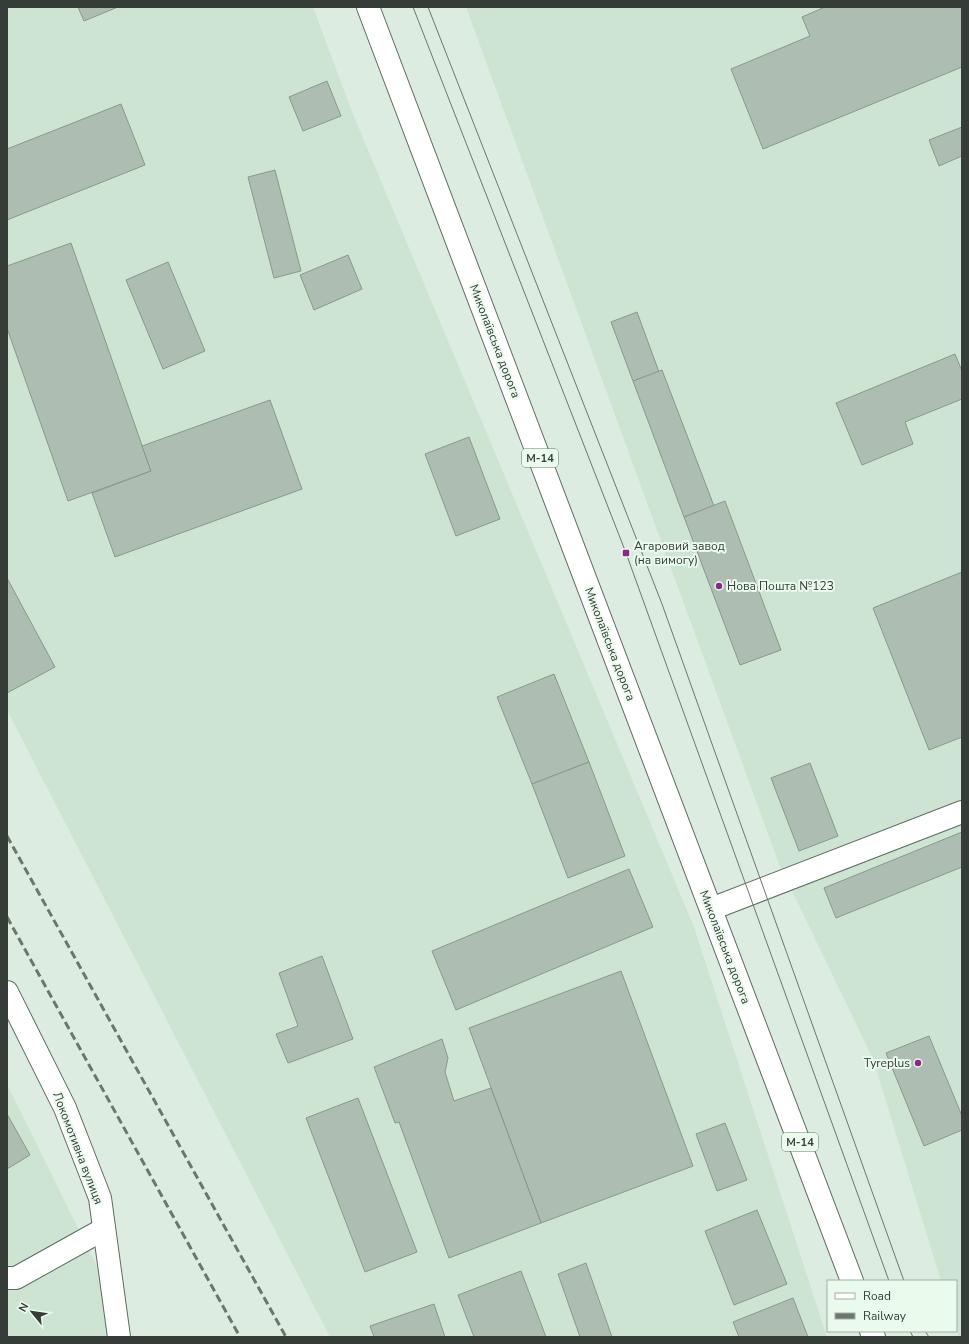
<svg xmlns="http://www.w3.org/2000/svg" width="969" height="1344" font-family="'Nunito Sans',sans-serif">
<rect width="100%" height="100%" fill="#ddece0"/>
<g fill="#cee4d2">
<path d="M 7,7 L 313,7 L 352,112 L 694,927 L 827,1337 L 330,1337 L 7,710 Z"/>
<path d="M 466,7 L 962,7 L 962,1337 L 959,1337 L 956,1329 L 956,1281 L 941,1281 L 873,1059 L 779,864 Z"/>
<path d="M 7,1084 L 107,1287 L 112,1337 L 7,1337 Z"/>
</g>
<g fill="#aebdb1" stroke="#8a988c">
<path d="M 78,7 L 118,7 L 84,21 Z"/>
<path d="M 825,7 L 962,7 L 962,67 L 763,149 L 731,69 L 810,36 L 802,17 Z"/>
<path d="M 327,81 L 341,116 L 303,131 L 289,97 Z"/>
<path d="M 121,104 L 145,165 L 7,220 L 7,149 Z"/>
<path d="M 962,127 L 962,156 L 939,166 L 929,140 Z"/>
<path d="M 275,170 L 301,271 L 274,278 L 248,177 Z"/>
<path d="M 71,243 L 151,471 L 68,501 L 7,328 L 7,266 Z"/>
<path d="M 348,255 L 362,289 L 314,310 L 300,275 Z"/>
<path d="M 168,262 L 205,351 L 163,369 L 126,280 Z"/>
<path d="M 637,312 L 659,372 L 633,381 L 611,322 Z"/>
<path d="M 955,354 L 962,371 L 962,399 L 905,422 L 913,444 L 862,465 L 836,403 Z"/>
<path d="M 662,370 L 714,506 L 684,517 L 633,381 Z"/>
<path d="M 270,400 L 302,489 L 115,557 L 92,493 L 151,471 L 142,446 Z"/>
<path d="M 469,437 L 500,519 L 456,536 L 425,454 Z"/>
<path d="M 725,501 L 781,650 L 740,665 L 684,517 Z"/>
<path d="M 962,572 L 962,737 L 929,750 L 873,608 Z"/>
<path d="M 7,578 L 55,667 L 7,693 Z"/>
<path d="M 554,674 L 589,762 L 532,784 L 497,697 Z"/>
<path d="M 589,762 L 625,856 L 568,878 L 532,784 Z"/>
<path d="M 810,763 L 838,836 L 799,851 L 771,778 Z"/>
<path d="M 962,832 L 962,867 L 836,918 L 824,888 Z"/>
<path d="M 629,869 L 653,927 L 456,1010 L 432,951 Z"/>
<path d="M 322,956 L 353,1039 L 288,1063 L 276,1034 L 298,1026 L 279,973 Z"/>
<path d="M 621,971 L 693,1166 L 541,1223 L 469,1028 Z"/>
<path d="M 929,1036 L 962,1116 L 962,1130 L 924,1146 L 886,1053 Z"/>
<path d="M 442,1039 L 448,1058 L 445,1072 L 454,1101 L 491,1088 L 541,1223 L 449,1258 L 399,1122 L 395,1123 L 374,1067 Z"/>
<path d="M 358,1098 L 417,1252 L 365,1272 L 306,1118 Z"/>
<path d="M 7,1114 L 30,1155 L 7,1169 Z"/>
<path d="M 725,1123 L 747,1180 L 717,1191 L 696,1134 Z"/>
<path d="M 757,1210 L 787,1284 L 734,1305 L 705,1231 Z"/>
<path d="M 586,1263 L 612,1337 L 580,1337 L 558,1274 Z"/>
<path d="M 521,1271 L 546,1337 L 474,1337 L 458,1295 Z"/>
<path d="M 793,1298 L 808,1337 L 739,1337 L 733,1322 Z"/>
<path d="M 434,1304 L 445,1337 L 374,1337 L 370,1326 Z"/>
</g>
<g fill="none" stroke-linecap="round" stroke-linejoin="round">
<g stroke="#5f6c61" stroke-width="24">
<g id="minor">
<path d="M 711,909 L 962,812"/>
<path d="M 7,992 L 65,1108 L 100,1198 L 119,1337"/>
<path d="M 7,1278 L 16,1278 L 104,1229"/>
</g>
</g>
<g stroke="#5f6c61" stroke-width="24">
<g id="major">
<path d="M 368,7 L 852,1281"/>
<path d="M 871,1331 L 874,1337"/>
</g>
</g>
<use href="#minor" stroke="#fff" stroke-width="22"/>
<use href="#major" stroke="#fff" stroke-width="22"/>
<g stroke="#6d766e" stroke-width="1">
<path d="M 413,7 L 626,553 L 889,1281"/>
<path d="M 428,7 L 662,604 L 904,1281"/>
<path d="M 910,1331 L 913,1337"/>
<path d="M 925,1331 L 929,1337"/>
</g>
<g stroke="#6d766e" stroke-width="3" stroke-dasharray="8 4" stroke-linecap="butt">
<path d="M 7,836 L 286,1337"/>
<path d="M 7,917 L 240,1337"/>
</g>
</g>
<g fill="#8f2589" stroke="#eafaed" stroke-width="1.5">
<rect x="622" y="549" width="8" height="8" rx="2"/>
<circle cx="719" cy="586" r="4"/>
<circle cx="918" cy="1063" r="4"/>
</g>
<g text-anchor="middle" stroke-width="4" stroke-linejoin="round" paint-order="stroke">
<g fill="#eafaed" stroke="#6c756e" stroke-width="1">
<rect x="522" y="449" width="36" height="18" rx="3"/>
<rect x="782" y="1133" width="36" height="18" rx="3"/>
</g>
<g font-size="11" font-weight="bold" fill="#363c37">
<text x="540" y="462">М-14</text>
<text x="800" y="1146">М-14</text>
</g>
<g font-size="12" fill="#363c37" stroke="#eafaed">
<text transform="translate(495 341) rotate(69)" y="4">Миколаївська дорога</text>
<text transform="translate(610 644) rotate(69)" y="4">Миколаївська дорога</text>
<text transform="translate(725 947) rotate(69)" y="4">Миколаївська дорога</text>
<text transform="translate(78 1148) rotate(69)" y="4">Локомотивна вулиця</text>
</g>
<g font-size="12" fill="#363c37" stroke="#eafaed" text-anchor="start">
<text x="634" y="550">Агаровий завод<tspan x="634" dy="14">(на вимогу)</tspan></text>
<text x="727" y="590">Нова Пошта №123</text>
<text x="910" y="1067" text-anchor="end">Tyreplus</text>
</g>
</g>
<rect width="969" height="1344" fill="none" stroke="#363c37" stroke-width="16"/>
<rect x="827" y="1280" width="130" height="52" fill="#eafaed" stroke="#a2aea4"/>
<rect x="835" y="1293" width="20" height="6" fill="#ffffff" stroke="#a2aea4"/>
<text x="863" y="1300" font-size="12" fill="#363c37">Road</text>
<rect x="835" y="1313" width="20" height="6" fill="#6d766e" stroke="#a2aea4"/>
<text x="863" y="1320" font-size="12" fill="#363c37">Railway</text>
<g transform="translate(32 1312) rotate(299)" stroke="#eafaed" stroke-width="3" paint-order="stroke">
<path d="M0-3L7 15L0 10L-7 15Z" fill="#363c37"/>
<text y="-6" font-size="11" font-weight="bold" text-anchor="middle" fill="#363c37">N</text>
</g>
</svg>
